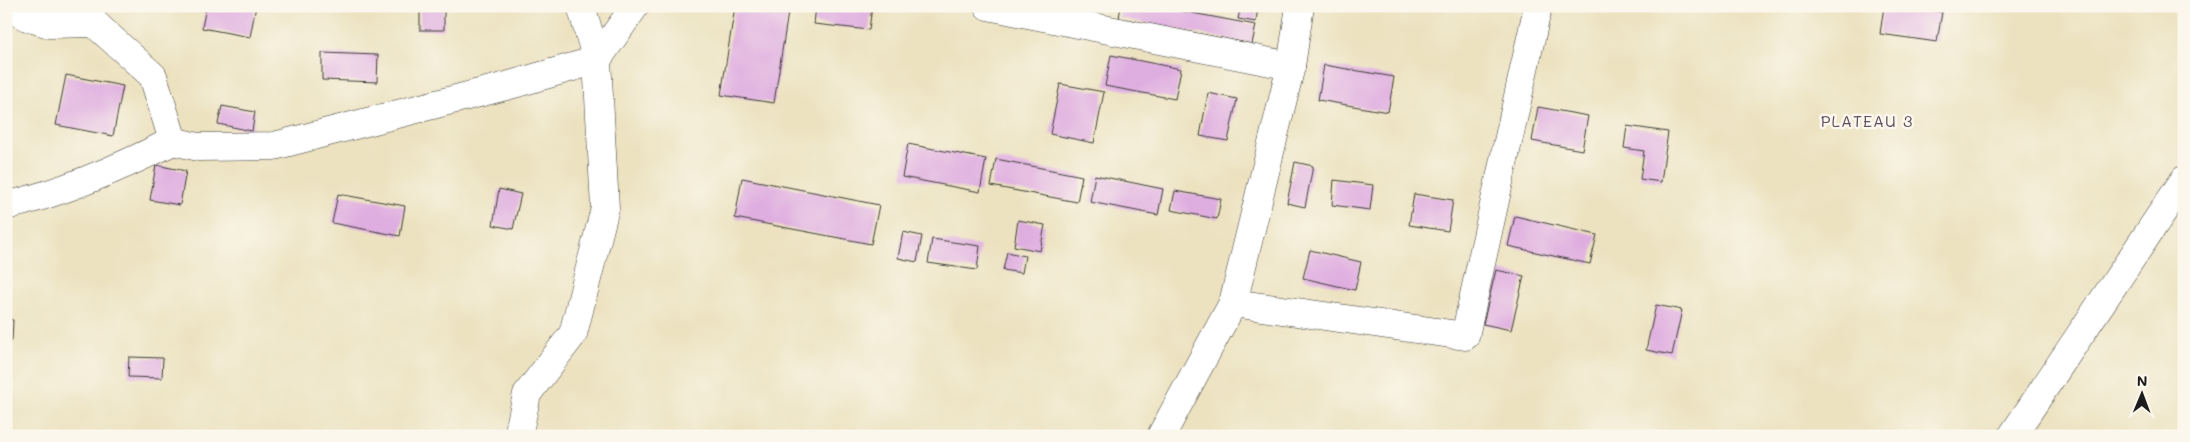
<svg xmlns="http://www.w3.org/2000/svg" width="2190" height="442" font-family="Mali,sans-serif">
<rect width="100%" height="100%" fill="#fbf7ec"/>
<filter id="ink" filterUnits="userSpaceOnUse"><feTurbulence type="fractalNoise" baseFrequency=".02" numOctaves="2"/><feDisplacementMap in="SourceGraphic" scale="10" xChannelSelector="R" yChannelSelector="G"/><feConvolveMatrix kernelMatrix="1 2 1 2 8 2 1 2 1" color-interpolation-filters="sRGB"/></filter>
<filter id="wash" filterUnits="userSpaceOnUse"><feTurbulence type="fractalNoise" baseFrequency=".0096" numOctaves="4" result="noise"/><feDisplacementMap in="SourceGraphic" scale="20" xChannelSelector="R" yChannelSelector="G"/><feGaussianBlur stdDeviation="1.12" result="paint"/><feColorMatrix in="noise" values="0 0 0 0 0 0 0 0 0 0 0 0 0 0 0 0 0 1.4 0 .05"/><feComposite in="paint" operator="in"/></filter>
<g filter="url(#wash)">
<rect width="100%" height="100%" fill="#ece2c0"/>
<g id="blocks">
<g fill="#dfaee0">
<path d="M 206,6 L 256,6 L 250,37 L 202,28 Z"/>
<rect x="420" y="6" width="24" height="24"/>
<path d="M 735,6 L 789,6 L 774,103 L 721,95 Z"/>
<path d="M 816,6 L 872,6 L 869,30 L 814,24 Z"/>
<path d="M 1121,6 L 1155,6 L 1256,25 L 1252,44 L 1119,18 Z"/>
<path d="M 1241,6 L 1258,6 L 1256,22 L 1238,19 Z"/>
<path d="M 1884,6 L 1905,6 L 1942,12 L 1937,42 L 1880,34 Z"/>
<path d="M 322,53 L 378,55 L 377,82 L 322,80 Z"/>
<path d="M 1111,55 L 1181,69 L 1175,99 L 1105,86 Z"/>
<path d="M 1324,65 L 1394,77 L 1388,112 L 1318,100 Z"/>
<path d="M 66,75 L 123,86 L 113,136 L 56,125 Z"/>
<path d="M 1060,84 L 1104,92 L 1094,143 L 1050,134 Z"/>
<path d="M 1208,93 L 1237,99 L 1228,141 L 1200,136 Z"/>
<path d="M 222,106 L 255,112 L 252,131 L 218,124 Z"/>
<path d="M 1538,107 L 1588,116 L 1582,150 L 1532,141 Z"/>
<path d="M 1627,126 L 1668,132 L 1661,182 L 1640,179 L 1644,151 L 1624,148 Z"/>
<path d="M 908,144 L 986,159 L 980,192 L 902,177 Z"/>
<path d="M 996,159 L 1082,176 L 1077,202 L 991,186 Z"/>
<path d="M 1295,162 L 1313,166 L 1305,207 L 1287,203 Z"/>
<path d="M 156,165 L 186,171 L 180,205 L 150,200 Z"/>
<path d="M 1095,175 L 1163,189 L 1158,215 L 1090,202 Z"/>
<path d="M 742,178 L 879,205 L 871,244 L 735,218 Z"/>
<path d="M 1334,180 L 1373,185 L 1370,210 L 1332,205 Z"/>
<path d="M 499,189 L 521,194 L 513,229 L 493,225 Z"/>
<path d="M 1175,191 L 1221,199 L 1217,219 L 1171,210 Z"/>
<path d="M 338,194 L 405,206 L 400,236 L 332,223 Z"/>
<path d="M 1414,194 L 1453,200 L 1448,231 L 1409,225 Z"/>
<path d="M 1515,216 L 1597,235 L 1590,264 L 1508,246 Z"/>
<path d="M 1018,220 L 1045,225 L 1040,251 L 1014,246 Z"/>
<path d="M 903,232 L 922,236 L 917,262 L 898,258 Z"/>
<path d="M 932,239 L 980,246 L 977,270 L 928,263 Z"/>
<path d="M 1310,250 L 1361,262 L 1355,290 L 1303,278 Z"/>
<path d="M 1007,252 L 1025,256 L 1022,273 L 1003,270 Z"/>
<path d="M 1496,270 L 1524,276 L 1511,330 L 1483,324 Z"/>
<path d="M 1656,305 L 1682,310 L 1672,355 L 1646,350 Z"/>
<path d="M 6,319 L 13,320 L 12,341 L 6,341 Z"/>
<path d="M 129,357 L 163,358 L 162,378 L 128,377 Z"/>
</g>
</g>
</g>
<g filter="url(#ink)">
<use href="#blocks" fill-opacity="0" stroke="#3b3a35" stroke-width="1"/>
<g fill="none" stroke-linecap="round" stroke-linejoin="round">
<g stroke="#3b3a35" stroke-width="29">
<g id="minor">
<path d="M 87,6 L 94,23 L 153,76 L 173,141"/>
<path d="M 988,6 L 1291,66"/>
<path d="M 6,7 L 27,17 L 49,24 L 94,23"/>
<path d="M 6,206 C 64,192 120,168 173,141 L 198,147 L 274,146 L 510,85 L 597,60 L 635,6"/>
<path d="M 1233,303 L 1465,336 L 1538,6"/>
<path d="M 518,436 L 527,394 L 573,334 L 605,208 L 597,60 L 581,6"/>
<path d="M 1161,436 L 1233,303 L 1291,66 L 1300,6"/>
<path d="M 2012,436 L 2184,180"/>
</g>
</g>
<use href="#minor" stroke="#fff" stroke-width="28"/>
</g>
</g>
<g text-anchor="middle" stroke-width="5" stroke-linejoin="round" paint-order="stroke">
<g font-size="16" letter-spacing="1" fill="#604f61" stroke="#fbf7ec">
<text x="1867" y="127">PLATEAU 3</text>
</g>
</g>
<rect width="2190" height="442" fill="none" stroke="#fbf7ec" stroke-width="25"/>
<g transform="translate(2142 394) rotate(1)" stroke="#fbf7ec" stroke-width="4" paint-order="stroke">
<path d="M0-4L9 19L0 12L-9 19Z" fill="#1c1c1c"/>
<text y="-8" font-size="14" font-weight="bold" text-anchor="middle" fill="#1c1c1c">N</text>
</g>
</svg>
